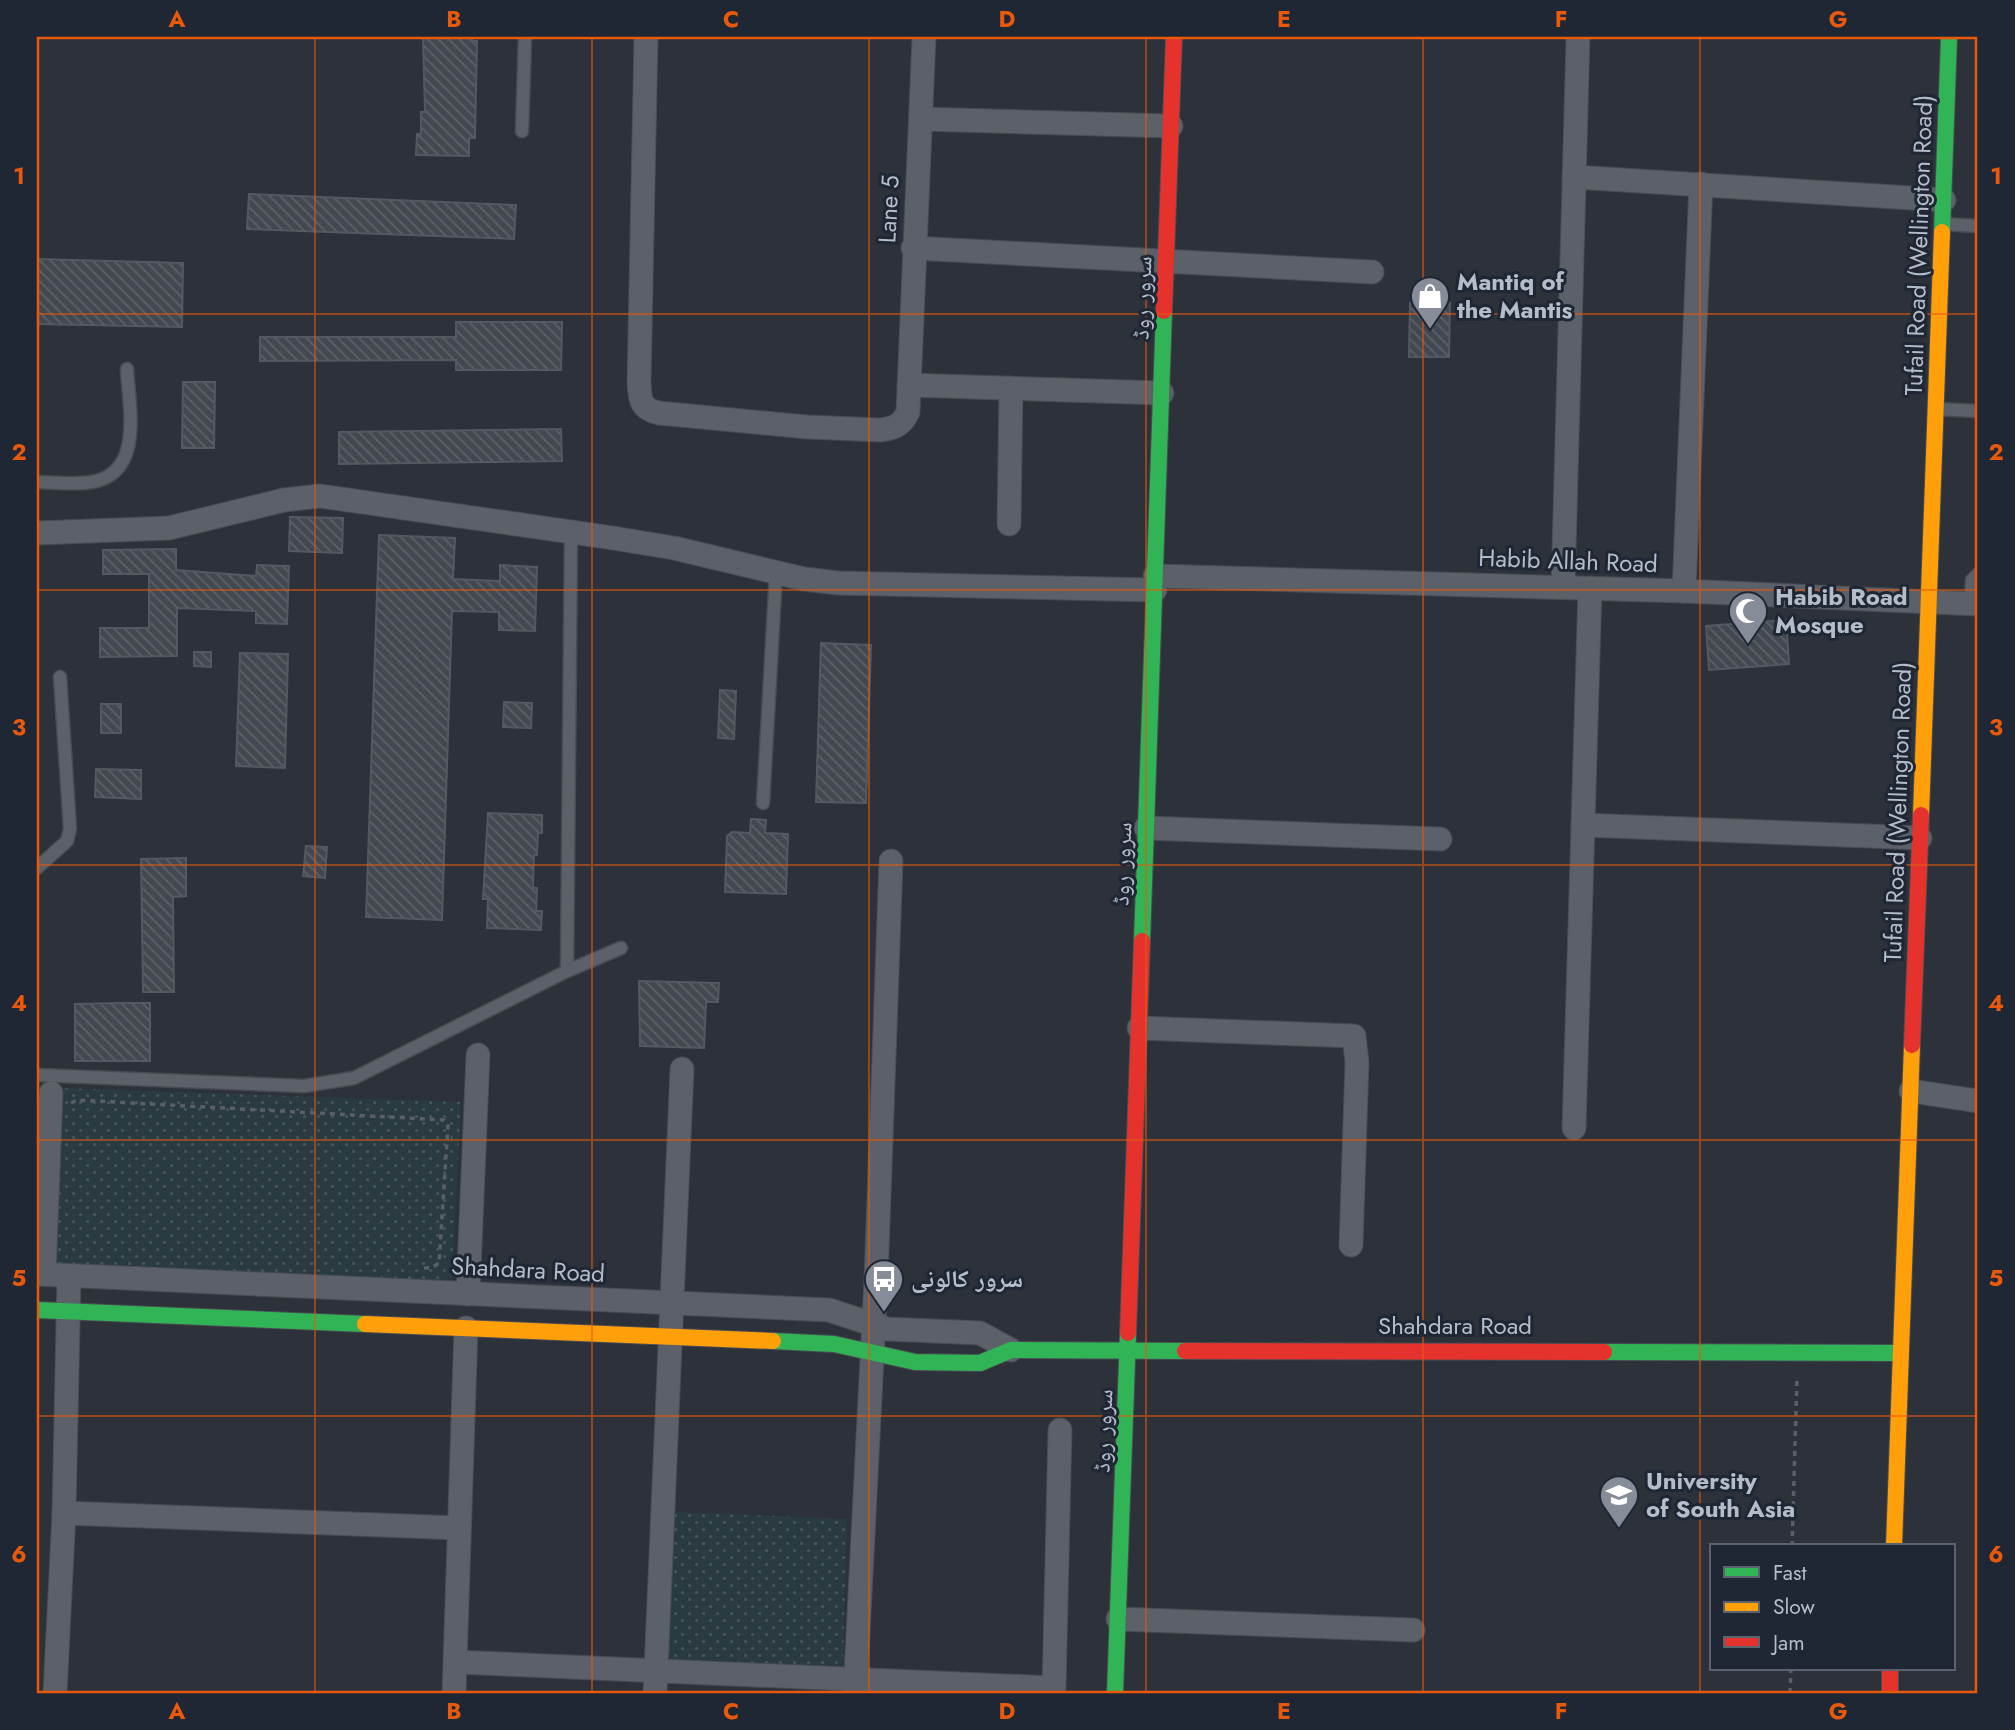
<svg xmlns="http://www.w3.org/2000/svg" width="2015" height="1730" font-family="Jost,'Noto Naskh Arabic',sans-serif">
<defs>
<pattern id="grass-dots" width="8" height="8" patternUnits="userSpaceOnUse" patternTransform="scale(1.75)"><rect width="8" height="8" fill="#293b40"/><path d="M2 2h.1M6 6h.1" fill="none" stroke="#46555a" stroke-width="1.8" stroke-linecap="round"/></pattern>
<pattern id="building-back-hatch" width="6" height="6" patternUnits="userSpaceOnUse" patternTransform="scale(1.75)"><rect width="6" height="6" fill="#43474f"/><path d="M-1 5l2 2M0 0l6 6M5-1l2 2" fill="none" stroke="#5c6067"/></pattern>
</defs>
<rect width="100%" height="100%" fill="#2c313a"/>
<g fill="url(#grass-dots)">
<path d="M 59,1088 L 461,1102 L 452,1276 L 445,1282 L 62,1268 L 52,1261 Z"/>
<path d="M 674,1512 L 847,1519 L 843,1665 L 838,1668 L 669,1661 L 665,1658 Z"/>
</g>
<g fill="url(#building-back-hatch)" stroke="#545961" stroke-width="2">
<path d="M 423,37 L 472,37 L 472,41 L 477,41 L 475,138 L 469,138 L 469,156 L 416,155 L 417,134 L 421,134 L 421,112 L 425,112 Z"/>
<path d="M 249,194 L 516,205 L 514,239 L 247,229 Z"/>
<path d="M 37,259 L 183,263 L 182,327 L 37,324 Z"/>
<path d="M 1410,303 L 1450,303 L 1449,357 L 1409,357 Z"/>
<path d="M 456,322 L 562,322 L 561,370 L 456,370 L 456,360 L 260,361 L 260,337 L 456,337 Z"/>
<path d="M 183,382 L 215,382 L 214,448 L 182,448 Z"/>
<path d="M 561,429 L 562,461 L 339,464 L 339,432 Z"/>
<path d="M 290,517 L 343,518 L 342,553 L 289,551 Z"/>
<path d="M 379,535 L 455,538 L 453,579 L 500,581 L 500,565 L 537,567 L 535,631 L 499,630 L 499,612 L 452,611 L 442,920 L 366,917 Z"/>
<path d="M 176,549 L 176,570 L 256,576 L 257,565 L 289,566 L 287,624 L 256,623 L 256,611 L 177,608 L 177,656 L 100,657 L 100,628 L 149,628 L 149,574 L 103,574 L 103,550 Z"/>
<path d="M 1786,620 L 1789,664 L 1709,670 L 1706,626 Z"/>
<path d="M 821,643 L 871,645 L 866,803 L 816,802 Z"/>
<path d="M 194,652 L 211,652 L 211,667 L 194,666 Z"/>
<path d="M 240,653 L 288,654 L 285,768 L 236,766 Z"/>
<path d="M 720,690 L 736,691 L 734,739 L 718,738 Z"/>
<path d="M 504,702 L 532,703 L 531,728 L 503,727 Z"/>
<rect x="101" y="704" width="20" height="29"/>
<path d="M 96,769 L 141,770 L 141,799 L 95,797 Z"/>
<path d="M 488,813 L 542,815 L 542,833 L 538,833 L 537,855 L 534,855 L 533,888 L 537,888 L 536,911 L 542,911 L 541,930 L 487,928 L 488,899 L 483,899 Z"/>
<path d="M 751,819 L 766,820 L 765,833 L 788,834 L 786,894 L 725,892 L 727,836 L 732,832 L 750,833 Z"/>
<path d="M 306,846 L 327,847 L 325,878 L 303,876 Z"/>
<path d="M 186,858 L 186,896 L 173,897 L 174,992 L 143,992 L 141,859 Z"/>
<path d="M 639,981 L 719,983 L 718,1002 L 706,1002 L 704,1048 L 640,1046 Z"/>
<path d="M 120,1003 L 150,1003 L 150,1061 L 75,1061 L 75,1004 Z"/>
</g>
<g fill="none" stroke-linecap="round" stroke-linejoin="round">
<g stroke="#484c52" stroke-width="15">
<g id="lane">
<path d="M 522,131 L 525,37"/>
<path d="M 1943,224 L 1978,226"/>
<path d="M 1936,409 L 1978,411"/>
<path d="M 37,482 C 54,482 75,485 92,482 C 144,473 129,408 127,369"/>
<path d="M 1971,603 L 1972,580 L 1978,574"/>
<path d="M 763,803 L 776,573"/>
<path d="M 37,868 L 67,841 L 70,829 L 60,677"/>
<path d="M 567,971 L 571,533"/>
<path d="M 37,1075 L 304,1086 L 354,1078 L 567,971 L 621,948"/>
</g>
</g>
<g stroke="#484c52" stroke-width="25">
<g id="street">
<path d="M 646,37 L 639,383 C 640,401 641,409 659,413 L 807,427 L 881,430 C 895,428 902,425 908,412 L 924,37"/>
<path d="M 921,119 L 1171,126"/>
<path d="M 1574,177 L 1944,200"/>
<path d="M 913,248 L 1372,272"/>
<path d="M 909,385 L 1162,393"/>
<path d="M 1009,524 L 1011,388"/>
<path d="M 37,533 L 169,528 L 284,500 L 320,496 L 613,538 L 674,548 L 804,579 L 838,583 L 1155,590"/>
<path d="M 1155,576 L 1684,591 L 1978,604"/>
<path d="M 1563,587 L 1578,37"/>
<path d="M 1684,591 L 1701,184"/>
<path d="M 1583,825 L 1920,838"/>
<path d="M 1146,828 L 1440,839"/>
<path d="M 1139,1028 L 1354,1036 L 1357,1062 L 1351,1245"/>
<path d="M 1911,1091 L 1978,1101"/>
<path d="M 1574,1128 L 1590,588"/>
<path d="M 37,1274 L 829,1310 L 887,1329 L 980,1333 L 1011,1350"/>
<path d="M 44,1274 L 51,1093"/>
<path d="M 468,1294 L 478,1055"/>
<path d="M 64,1513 L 459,1528"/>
<path d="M 1118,1619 L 1413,1630"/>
<path d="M 456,1662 L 1054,1688 L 1060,1430"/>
<path d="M 55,1693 L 64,1513 L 69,1276"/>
<path d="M 454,1693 L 466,1328"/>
<path d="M 655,1693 L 682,1069"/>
<path d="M 855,1693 L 876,1279 L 891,861"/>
</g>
</g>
<g stroke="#484c52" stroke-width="18">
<g id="fast">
<path d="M 1942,232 L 1949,37"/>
<path d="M 1142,941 L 1164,311"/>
<path d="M 37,1310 L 365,1324"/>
<path d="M 773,1341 L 834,1344 L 915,1362 L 980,1363 L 1011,1350 L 1185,1351"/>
<path d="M 1604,1352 L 1900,1353"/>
<path d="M 1115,1693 L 1128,1333"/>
</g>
</g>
<g stroke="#484c52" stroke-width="18">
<g id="slow">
<path d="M 1921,815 L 1942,232"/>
<path d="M 365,1324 L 773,1341"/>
<path d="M 1894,1546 L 1912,1045"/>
</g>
</g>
<g stroke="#484c52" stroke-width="18">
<g id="jam">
<path d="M 1164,311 L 1174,37"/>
<path d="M 1912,1045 L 1921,815"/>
<path d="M 1128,1333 L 1142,941"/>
<path d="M 1185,1351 L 1604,1352"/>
<path d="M 1890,1669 L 1890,1693"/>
</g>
</g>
<g stroke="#595f65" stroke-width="3.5" stroke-dasharray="5 5" stroke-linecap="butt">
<path d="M 71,1103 L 77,1100 L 444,1120 L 448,1126 L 439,1263 L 433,1267 L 419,1269"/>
<path d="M 1792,1546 L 1797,1377"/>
<path d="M 1790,1693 L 1791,1669"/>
</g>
<use href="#lane" stroke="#5c6068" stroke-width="12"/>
<use href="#street" stroke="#5c6068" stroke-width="23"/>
<use href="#fast" stroke="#30b455" stroke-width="16"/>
<use href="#slow" stroke="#ff9f0a" stroke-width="16"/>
<use href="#jam" stroke="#e5322d" stroke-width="16"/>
</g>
<path fill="none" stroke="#e8590c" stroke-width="2" stroke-opacity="0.55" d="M 315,37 L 315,1693M 592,37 L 592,1693M 869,37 L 869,1693M 1146,37 L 1146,1693M 1423,37 L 1423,1693M 1700,37 L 1700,1693M 37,314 L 1978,314M 37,590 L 1978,590M 37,865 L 1978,865M 37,1140 L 1978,1140M 37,1416 L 1978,1416"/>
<defs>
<g id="shop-pin" transform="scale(2.0125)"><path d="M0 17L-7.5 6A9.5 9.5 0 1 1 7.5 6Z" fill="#868c98" stroke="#1f2735"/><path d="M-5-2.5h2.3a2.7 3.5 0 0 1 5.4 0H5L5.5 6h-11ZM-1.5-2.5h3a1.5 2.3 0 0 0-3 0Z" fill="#fff"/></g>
<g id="mosque-pin" transform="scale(2.0125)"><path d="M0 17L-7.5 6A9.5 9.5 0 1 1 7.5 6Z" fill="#868c98" stroke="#1f2735"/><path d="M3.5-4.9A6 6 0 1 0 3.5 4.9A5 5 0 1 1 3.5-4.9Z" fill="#fff"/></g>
<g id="bus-pin" transform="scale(2.0125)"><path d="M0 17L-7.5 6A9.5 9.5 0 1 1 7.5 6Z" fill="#868c98" stroke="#1f2735"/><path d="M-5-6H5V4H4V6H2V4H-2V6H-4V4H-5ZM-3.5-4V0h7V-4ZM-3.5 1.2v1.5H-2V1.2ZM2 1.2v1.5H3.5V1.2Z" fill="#fff"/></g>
<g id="university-pin" transform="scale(2.0125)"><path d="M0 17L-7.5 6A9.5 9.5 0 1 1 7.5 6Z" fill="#868c98" stroke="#1f2735"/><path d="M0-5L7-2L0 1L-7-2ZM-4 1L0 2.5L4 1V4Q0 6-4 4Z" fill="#fff"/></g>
</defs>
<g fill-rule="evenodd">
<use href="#shop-pin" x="1430" y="296"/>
<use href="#mosque-pin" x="1748" y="611"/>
<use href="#bus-pin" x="884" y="1279"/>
<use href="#university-pin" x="1619" y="1495"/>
</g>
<g text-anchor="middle" stroke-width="6" stroke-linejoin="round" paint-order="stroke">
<g font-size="24" fill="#b6bdca" stroke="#1f2735">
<text transform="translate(889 209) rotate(-87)" y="8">Lane 5</text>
<text transform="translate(1919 245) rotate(-88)" y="8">Tufail Road (Wellington Road)</text>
<text transform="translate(1142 298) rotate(-88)" y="8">سرور روڈ</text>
<text transform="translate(1568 561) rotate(2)" y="8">Habib Allah Road</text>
<text transform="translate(1898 812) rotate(-88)" y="8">Tufail Road (Wellington Road)</text>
<text transform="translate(1122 864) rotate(-88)" y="8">سرور روڈ</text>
<text transform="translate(528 1270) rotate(3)" y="8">Shahdara Road</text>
<text x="1455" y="1334">Shahdara Road</text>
<text transform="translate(1103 1431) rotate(-88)" y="8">سرور روڈ</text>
</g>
<g font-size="24" font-weight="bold" fill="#b6bdca" stroke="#1f2735" text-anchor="start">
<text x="1457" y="290">Mantiq of<tspan x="1457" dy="28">the Mantis</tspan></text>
<text x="1775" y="605">Habib Road<tspan x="1775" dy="28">Mosque</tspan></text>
<text x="911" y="1287">سرور کالونی</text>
<text x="1646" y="1489">University<tspan x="1646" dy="28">of South Asia</tspan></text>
</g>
</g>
<rect width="2015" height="1730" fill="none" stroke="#1f2735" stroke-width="77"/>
<rect x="1710" y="1544" width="245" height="126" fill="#1f2735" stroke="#5b6371" stroke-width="2"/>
<rect x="1724" y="1567" width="35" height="10" fill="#30b455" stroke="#5b6371" stroke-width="2"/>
<text x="1773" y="1580" font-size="21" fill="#b6bdca">Fast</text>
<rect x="1724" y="1602" width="35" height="10" fill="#ff9f0a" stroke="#5b6371" stroke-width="2"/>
<text x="1773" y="1614" font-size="21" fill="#b6bdca">Slow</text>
<rect x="1724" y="1637" width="35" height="10" fill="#e5322d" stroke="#5b6371" stroke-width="2"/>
<text x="1773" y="1650" font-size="21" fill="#b6bdca">Jam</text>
<rect x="38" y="38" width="1938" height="1654" fill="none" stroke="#e8590c" stroke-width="2.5"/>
<g font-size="23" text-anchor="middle" font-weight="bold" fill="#e8590c">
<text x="177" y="27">A</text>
<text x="454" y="27">B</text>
<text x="731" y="27">C</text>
<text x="1007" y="27">D</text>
<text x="1284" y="27">E</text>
<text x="1561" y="27">F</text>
<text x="1838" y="27">G</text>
<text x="19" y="184">1</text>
<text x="1996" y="184">1</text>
<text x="19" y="460">2</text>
<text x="1996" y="460">2</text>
<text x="19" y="735">3</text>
<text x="1996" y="735">3</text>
<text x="19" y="1011">4</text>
<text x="1996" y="1011">4</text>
<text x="19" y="1286">5</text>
<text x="1996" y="1286">5</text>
<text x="19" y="1562">6</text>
<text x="1996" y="1562">6</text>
<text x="177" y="1719">A</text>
<text x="454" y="1719">B</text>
<text x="731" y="1719">C</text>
<text x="1007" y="1719">D</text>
<text x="1284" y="1719">E</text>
<text x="1561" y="1719">F</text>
<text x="1838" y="1719">G</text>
</g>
</svg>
